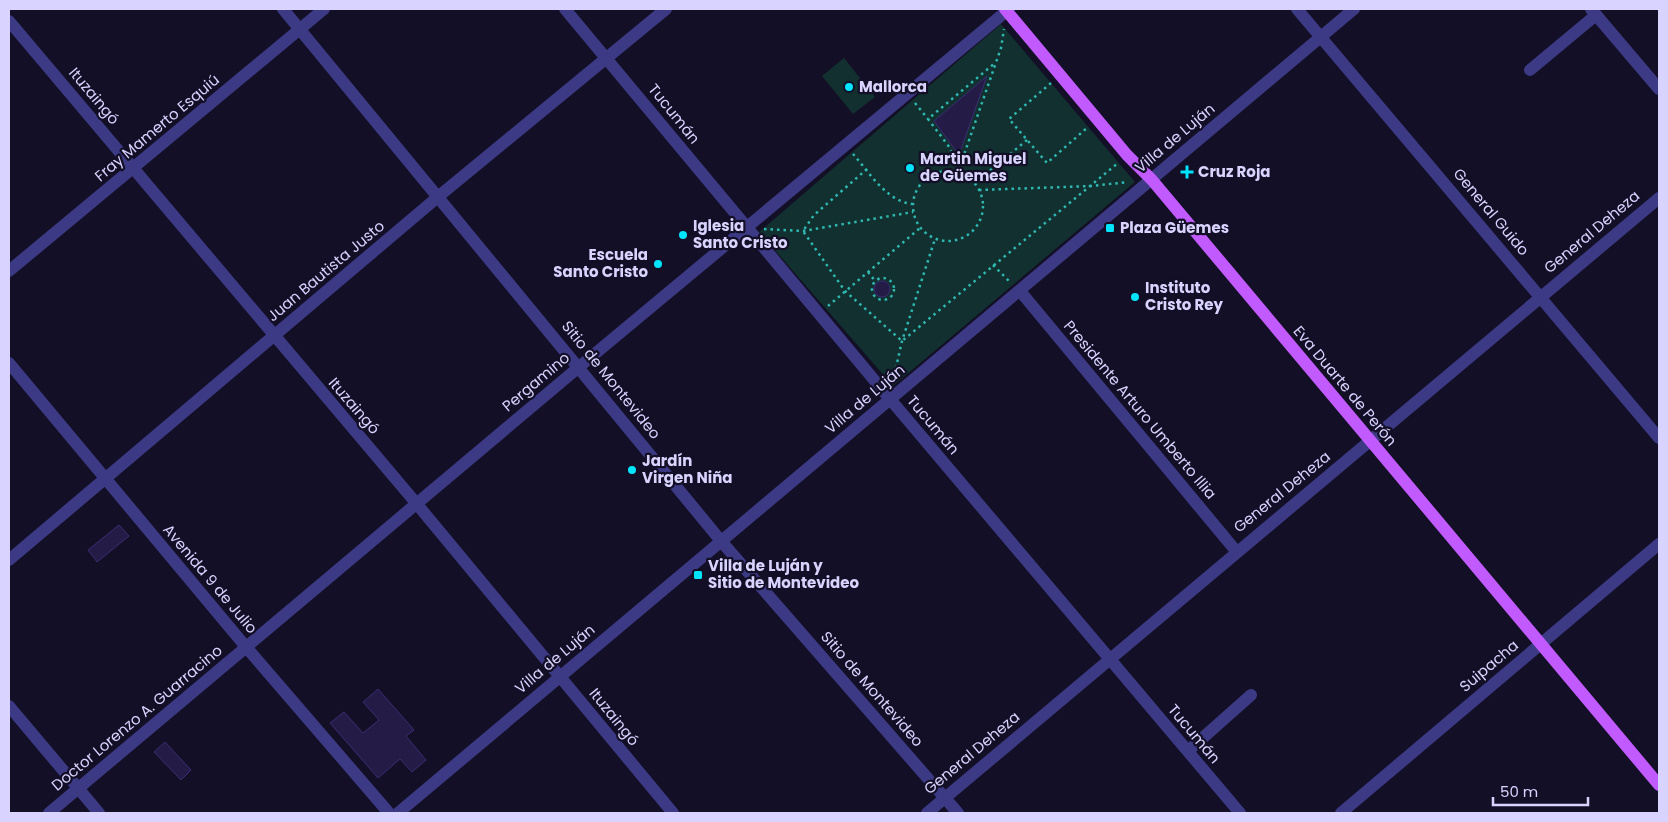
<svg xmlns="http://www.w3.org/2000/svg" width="1668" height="822" font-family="Poppins,sans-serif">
<rect width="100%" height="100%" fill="#130f26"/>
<g fill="#12302f">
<path d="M 1001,24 L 1135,182 L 893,386 L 759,232 Z"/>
<path d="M 844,58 L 875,97 L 853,114 L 822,76 Z"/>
</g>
<g fill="#241b47" stroke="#3b2d73">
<path d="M 987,76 L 959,155 L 934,121 Z"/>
<circle cx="882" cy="289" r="8"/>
<path d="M 119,525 L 129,536 L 97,562 L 88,550 Z"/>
<path d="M 378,689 L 414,730 L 406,736 L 426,760 L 412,772 L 400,759 L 378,778 L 330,723 L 344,712 L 363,733 L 379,720 L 363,702 Z"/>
<path d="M 165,742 L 191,770 L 181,780 L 154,752 Z"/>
</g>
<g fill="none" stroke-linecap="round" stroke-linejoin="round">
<g stroke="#2fb8b0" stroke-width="2.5" stroke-dasharray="2.5 4" stroke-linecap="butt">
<path d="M 1051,83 L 1009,119 L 1047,163 L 1088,127"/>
<path d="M 915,103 L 928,119"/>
<path d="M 853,154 C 869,172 886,201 912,204"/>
<path d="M 867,169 L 814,215 L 803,231 L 845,291 L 902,341 L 1118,163"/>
<circle cx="948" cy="206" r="35"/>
<path d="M 958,171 L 950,148 L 928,119 L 995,63"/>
<path d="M 958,172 L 1001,48 L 1004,29"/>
<path d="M 975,183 L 1027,140"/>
<path d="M 979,190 L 1092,186 L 1128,182"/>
<path d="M 764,229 L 803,231 L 913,212"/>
<path d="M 993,265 L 1010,282"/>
<path d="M 868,272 L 875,281"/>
<circle cx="883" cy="289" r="11"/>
<path d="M 828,306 L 920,228"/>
<path d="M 893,381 L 902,341 L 935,239"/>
</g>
<g stroke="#3d3a85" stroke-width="12">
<path d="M 283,9 L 721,541 L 958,813"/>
<path d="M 565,9 L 890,399 L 1240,813"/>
<path d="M 1297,9 L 1659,438"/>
<path d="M 1591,9 L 1659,89"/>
<path d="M 9,21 L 416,503 L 673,813"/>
<path d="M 1530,70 L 1596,15"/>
<path d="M 9,271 L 324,9"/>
<path d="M 1020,291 L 1236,551"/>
<path d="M 9,363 L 246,647 L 389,813"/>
<path d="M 9,560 L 439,196 L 666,9"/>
<path d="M 9,706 L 99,813"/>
<path d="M 1188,751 L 1251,695"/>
<path d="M 49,813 L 579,367 L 1009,9"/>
<path d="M 398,813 L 1354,9"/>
<path d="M 927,813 C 1170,607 1414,402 1659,198"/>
<path d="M 1341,813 L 1659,544"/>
</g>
<path stroke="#c25bff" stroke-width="12" d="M 1005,9 L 1127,155 L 1152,180 L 1659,785"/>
</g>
<g fill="#00e5ff" stroke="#130f26" stroke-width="2">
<circle cx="849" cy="87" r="5"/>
<circle cx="910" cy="168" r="5"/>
<path d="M1184.5 164.5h5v5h5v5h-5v5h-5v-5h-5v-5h5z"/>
<rect x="1105" y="223" width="10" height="10" rx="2.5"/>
<circle cx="683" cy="235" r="5"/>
<circle cx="658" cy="264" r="5"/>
<circle cx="1135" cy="297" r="5"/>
<circle cx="632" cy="470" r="5"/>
<rect x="693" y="570" width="10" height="10" rx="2.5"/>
</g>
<g text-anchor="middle" stroke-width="4.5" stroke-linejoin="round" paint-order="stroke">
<g font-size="15" font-weight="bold" fill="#d9d4ff" stroke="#130f26" text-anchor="start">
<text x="859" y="92">Mallorca</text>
<text x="920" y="164">Martin Miguel<tspan x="920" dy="17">de Güemes</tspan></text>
<text x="1198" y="177">Cruz Roja</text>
<text x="693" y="231">Iglesia<tspan x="693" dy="17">Santo Cristo</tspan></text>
<text x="1120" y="233">Plaza Güemes</text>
<text x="648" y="260" text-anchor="end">Escuela<tspan x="648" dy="17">Santo Cristo</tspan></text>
<text x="1145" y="293">Instituto<tspan x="1145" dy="17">Cristo Rey</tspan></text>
<text x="642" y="466">Jardín<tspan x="642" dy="17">Virgen Niña</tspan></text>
<text x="708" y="571">Villa de Luján y<tspan x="708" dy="17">Sitio de Montevideo</tspan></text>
</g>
<g font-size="15" fill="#d9d4ff" stroke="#130f26">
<text transform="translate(94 96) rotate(50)" y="5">Ituzaingó</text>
<text transform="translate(674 114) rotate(51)" y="5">Tucumán</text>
<text transform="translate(157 128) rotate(-40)" y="5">Fray Mamerto Esquiú</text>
<text transform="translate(1175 138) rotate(-40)" y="5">Villa de Luján</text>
<text transform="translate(1491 212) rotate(50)" y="5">General Guido</text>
<text transform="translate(1592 232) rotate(-40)" y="5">General Deheza</text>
<text transform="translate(326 271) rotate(-40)" y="5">Juan Bautista Justo</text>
<text transform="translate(611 380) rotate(51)" y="5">Sitio de Montevideo</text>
<text transform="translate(536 382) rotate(-40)" y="5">Pergamino</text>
<text transform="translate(1345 386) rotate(50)" y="5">Eva Duarte de Perón</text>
<text transform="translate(865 399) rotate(-40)" y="5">Villa de Luján</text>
<text transform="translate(354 406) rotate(49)" y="5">Ituzaingó</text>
<text transform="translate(1140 410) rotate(50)" y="5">Presidente Arturo Umberto Illia</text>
<text transform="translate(933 425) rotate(50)" y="5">Tucumán</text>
<text transform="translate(1282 492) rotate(-39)" y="5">General Deheza</text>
<text transform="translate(210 579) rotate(50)" y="5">Avenida 9 de Julio</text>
<text transform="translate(555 659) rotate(-40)" y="5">Villa de Luján</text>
<text transform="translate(1489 666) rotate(-40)" y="5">Suipacha</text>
<text transform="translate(872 689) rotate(49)" y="5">Sitio de Montevideo</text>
<text transform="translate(614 717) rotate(51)" y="5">Ituzaingó</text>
<text transform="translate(137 718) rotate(-40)" y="5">Doctor Lorenzo A. Guarracino</text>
<text transform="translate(1194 734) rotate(50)" y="5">Tucumán</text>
<text transform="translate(972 753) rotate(-40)" y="5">General Deheza</text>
</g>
</g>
<rect width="1668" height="822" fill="none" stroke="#d9d4ff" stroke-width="20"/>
<path d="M1493 797v8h95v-8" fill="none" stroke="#d9d4ff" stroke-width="2.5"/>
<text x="1500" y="797" font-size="15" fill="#d9d4ff" stroke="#130f26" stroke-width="4" paint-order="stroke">50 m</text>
</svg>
